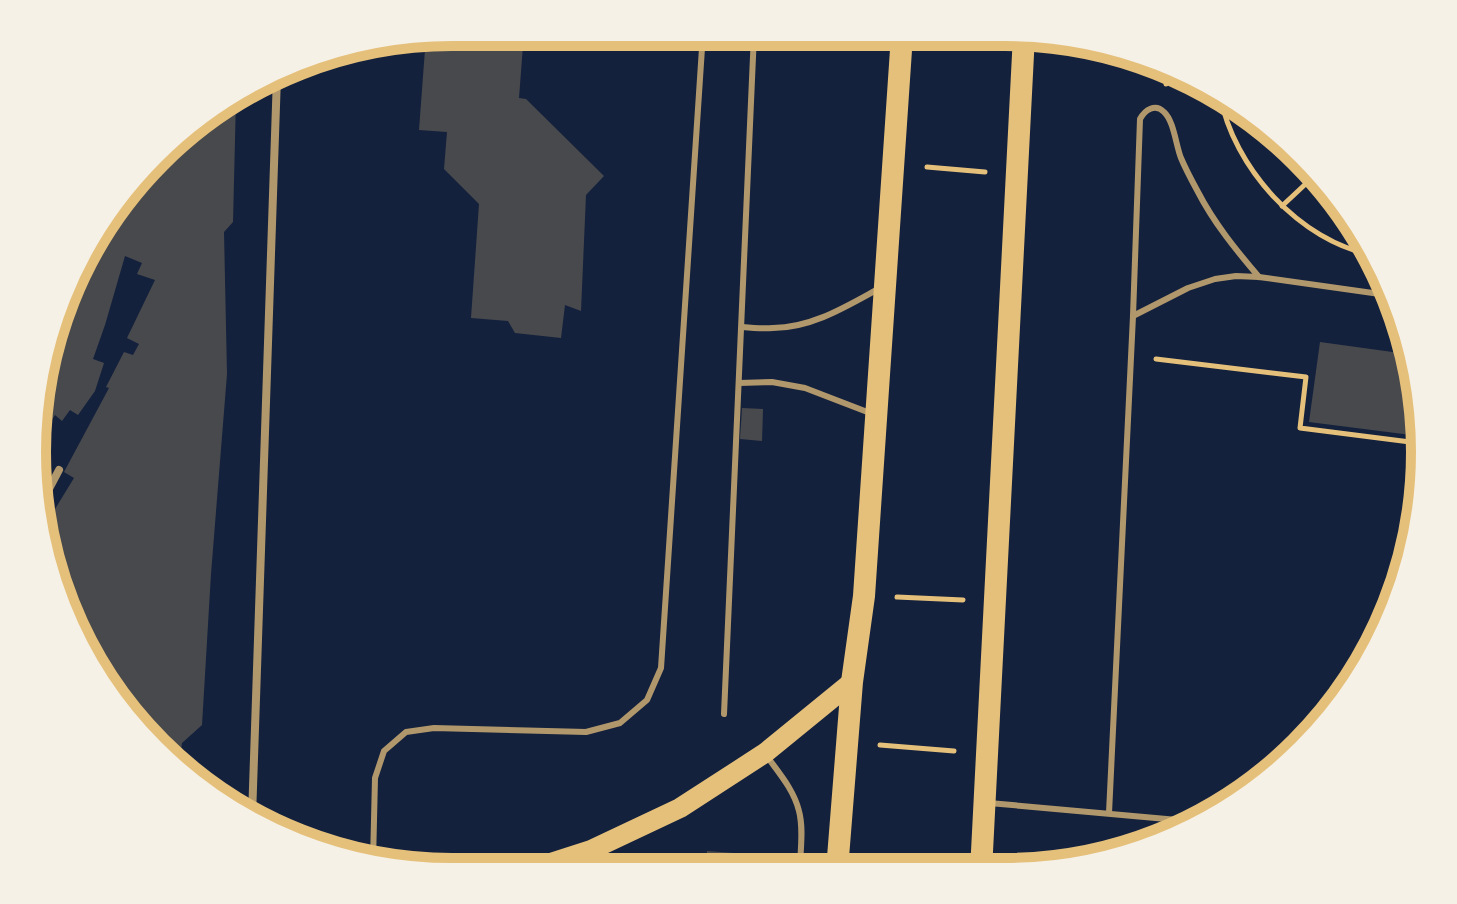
<svg xmlns="http://www.w3.org/2000/svg" width="1457" height="904" font-family="Karla,sans-serif">
<rect width="100%" height="100%" fill="#14213d"/>
<g fill="#48494c">
<path d="M 452,32 L 524,32 L 519,98 L 526,99 L 604,176 L 586,195 L 581,311 L 565,305 L 561,338 L 515,333 L 508,321 L 471,318 L 479,204 L 444,169 L 447,132 L 419,130 L 426,36 Z"/>
<path d="M 236,98 L 233,222 L 224,232 L 227,374 L 211,574 L 202,725 L 182,743 L 179,766 L 103,686 L 54,587 L 44,527 L 74,478 L 64,472 L 109,388 L 106,387 L 124,352 L 133,355 L 139,344 L 127,338 L 155,280 L 137,274 L 142,263 L 125,256 L 105,325 L 93,359 L 104,363 L 95,391 L 78,415 L 70,410 L 62,421 L 55,415 L 33,448 L 54,317 L 119,197 L 197,119 Z"/>
<path d="M 1320,342 L 1407,354 L 1421,397 L 1419,436 L 1309,422 Z"/>
<path d="M 742,408 L 763,409 L 762,441 L 740,439 Z"/>
<path d="M 707,851 L 747,854 L 745,870 L 705,870 Z"/>
</g>
<g fill="none" stroke-linecap="round" stroke-linejoin="round">
<g stroke="#e5c07b" stroke-width="5">
<path d="M 1166,84 L 1167,65"/>
<path d="M 1220,95 C 1233,167 1300,242 1373,255"/>
<path d="M 927,167 L 985,172"/>
<path d="M 1282,206 L 1312,178"/>
<path d="M 1156,359 L 1306,377 L 1300,428 L 1418,443"/>
<path d="M 897,597 L 963,600"/>
<path d="M 880,745 L 954,751"/>
</g>
<g stroke="#b1986c" stroke-width="6">
<path d="M 1133,316 L 1188,288 L 1215,279 L 1236,276 L 1259,277 L 1387,295"/>
<path d="M 742,327 C 752,328 763,329 773,328 C 812,328 847,306 880,288"/>
<path d="M 739,383 L 772,382 L 805,388 L 870,413"/>
<path d="M 724,714 L 754,34"/>
<path d="M 766,755 C 779,773 794,790 799,811 C 804,830 800,851 800,870"/>
<path d="M 989,803 L 1200,822"/>
<path d="M 1109,813 L 1133,316 L 1140,119 C 1145,110 1155,103 1164,112 C 1174,121 1176,146 1181,158 C 1186,170 1192,181 1198,192 C 1214,223 1236,250 1259,277"/>
<path d="M 1174,833 L 1175,819"/>
<path d="M 373,862 L 375,778 L 384,751 L 406,732 L 434,728 L 586,732 L 620,723 L 647,700 L 661,668 L 703,33"/>
</g>
<g stroke="#b1986c" stroke-width="8">
<path d="M 41,504 L 59,470"/>
<path d="M 252,817 L 277,76"/>
</g>
<path stroke="#e5c07b" stroke-width="20" d="M 532,869 L 591,850 L 680,808 L 765,753 L 852,682"/>
<g stroke="#e5c07b" stroke-width="22">
<path d="M 837,870 L 852,682 L 864,596 L 902,35"/>
<path d="M 981,871 L 1024,35"/>
</g>
</g>
<path d="M0 0H1457V904H0ZM452 46H1005A406 406 0 0 1 1411 452V452A406 406 0 0 1 1005 858H452A406 406 0 0 1 46 452V452A406 406 0 0 1 452 46Z" fill="#f6f1e7" fill-rule="evenodd"/>
<path fill="none" stroke="#e5c07b" stroke-width="10" d="M452 46H1005A406 406 0 0 1 1411 452V452A406 406 0 0 1 1005 858H452A406 406 0 0 1 46 452V452A406 406 0 0 1 452 46Z"/>
</svg>
